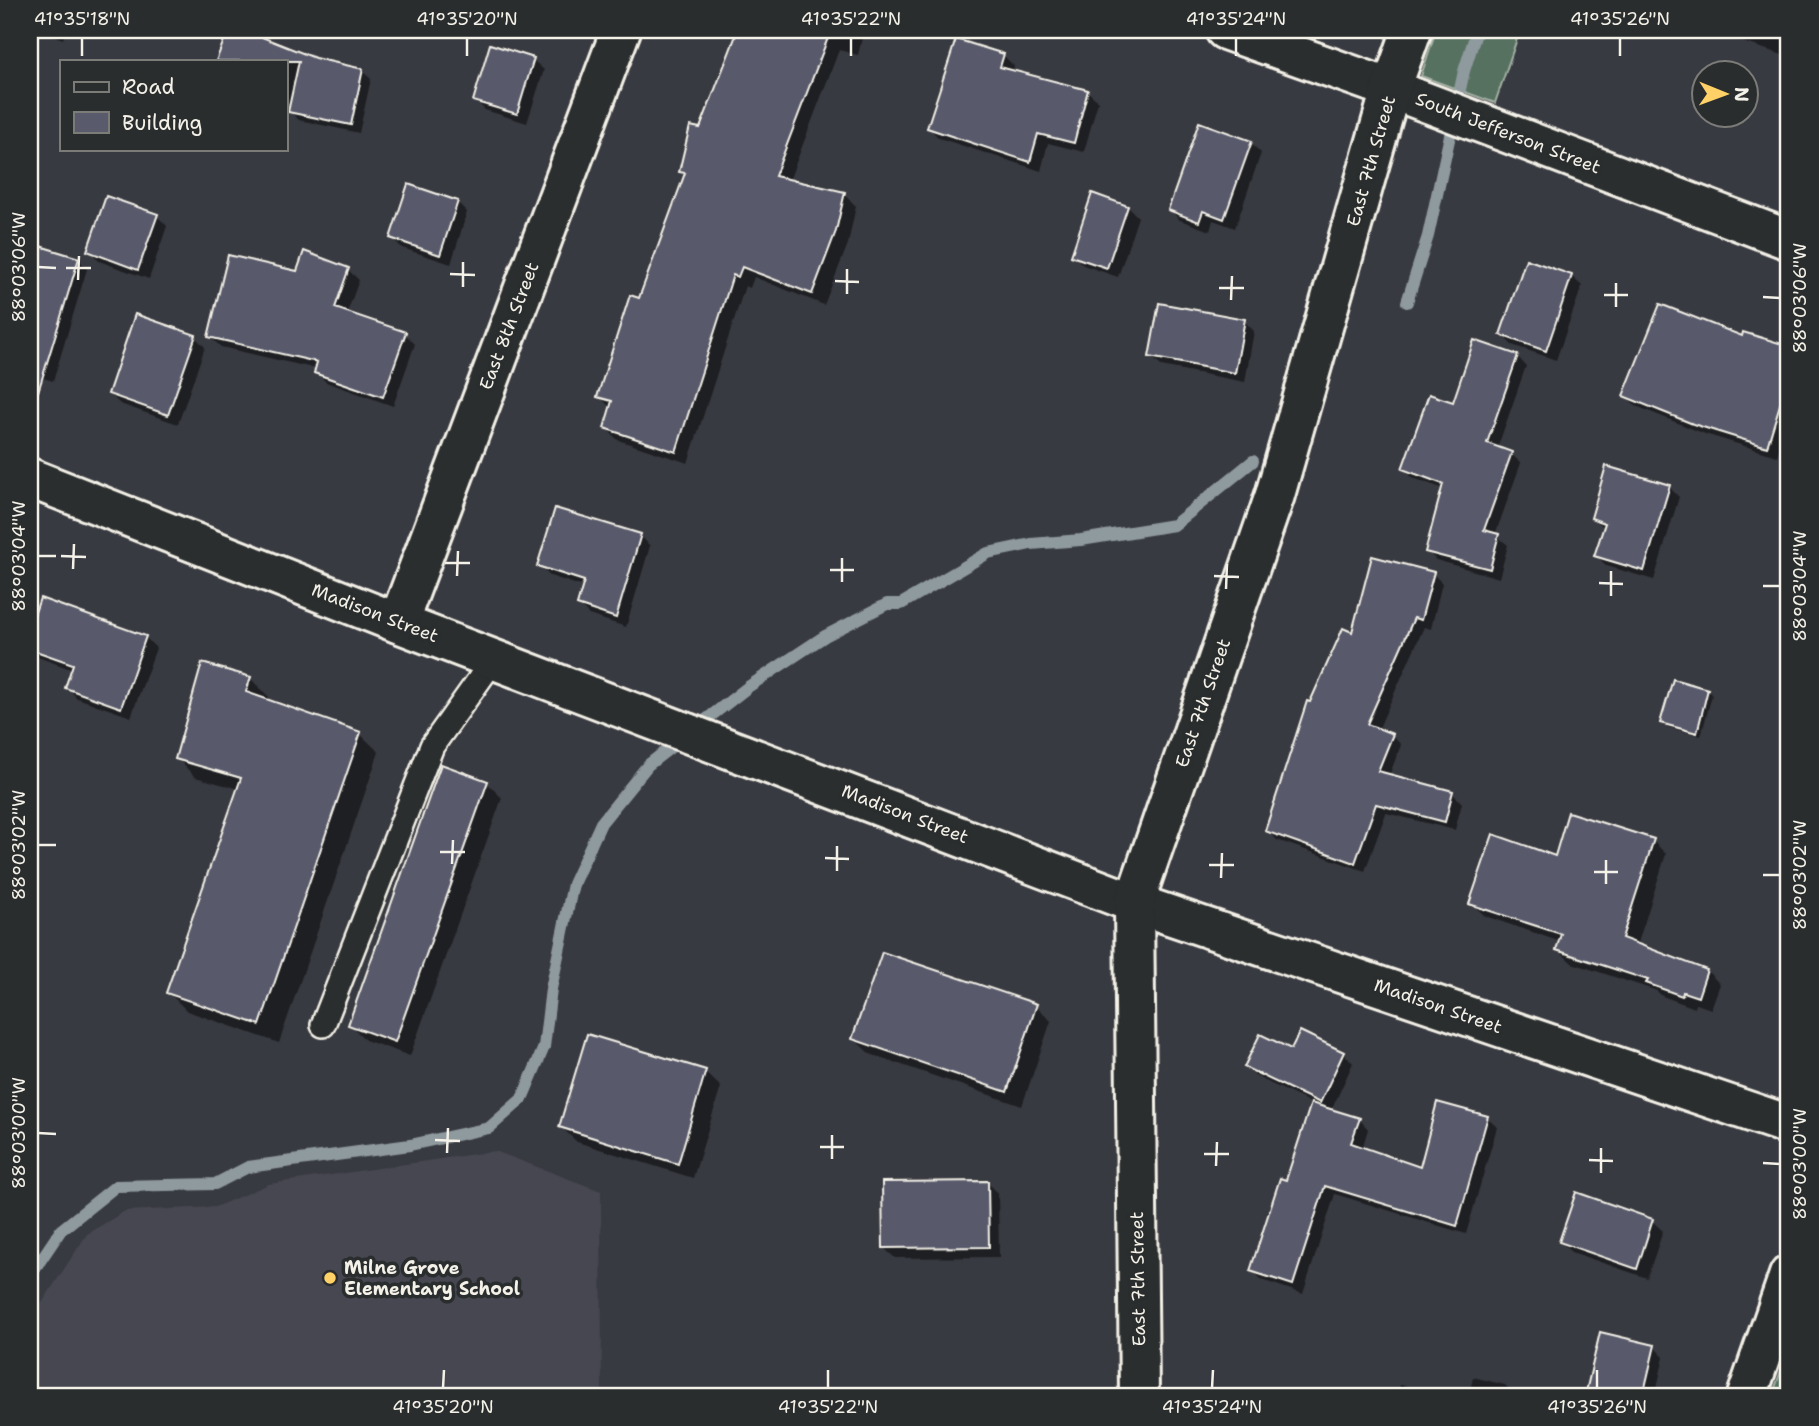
<svg xmlns="http://www.w3.org/2000/svg" width="1819" height="1426" font-family="'Shantell Sans',sans-serif">
<rect width="100%" height="100%" fill="#383a41"/>
<filter id="ink" filterUnits="userSpaceOnUse"><feTurbulence type="fractalNoise" baseFrequency=".0143" numOctaves="2"/><feDisplacementMap in="SourceGraphic" scale="14" xChannelSelector="R" yChannelSelector="G"/><feConvolveMatrix kernelMatrix="1 2 1 2 8 2 1 2 1" color-interpolation-filters="sRGB"/></filter>
<g filter="url(#ink)">
<path fill="#464751" d="M 495,1151 L 601,1191 L 602,1396 L 30,1396 L 30,1321 L 87,1234 L 125,1211 L 215,1207 L 269,1184 Z"/>
<g fill="#567160" stroke="#a5b1a4" stroke-width="2">
<path d="M 1436,30 L 1520,30 L 1495,103 L 1421,76 Z"/>
<path d="M 1789,1349 L 1789,1396 L 1772,1396 Z"/>
</g>
<g fill="#0007">
<path d="M 41,30 L 66,30 L 63,39 Z"/>
<path d="M 230,30 L 240,30 L 266,40 L 274,49 L 362,71 L 371,79 L 359,133 L 299,120 L 290,111 L 292,105 L 285,102 L 285,61 L 218,61 Z"/>
<path d="M 740,30 L 864,30 L 858,55 L 839,50 L 789,181 L 844,194 L 856,206 L 848,244 L 824,305 L 754,277 L 750,288 L 745,286 L 688,463 L 618,440 L 606,428 L 612,409 L 599,396 L 640,300 L 686,176 L 681,171 Z"/>
<path d="M 1727,30 L 1789,30 L 1789,57 L 1737,40 Z"/>
<path d="M 957,41 L 1004,56 L 1014,66 L 1012,72 L 1087,91 L 1098,101 L 1084,152 L 1048,143 L 1041,171 L 939,138 L 929,128 Z"/>
<path d="M 533,60 L 544,70 L 527,123 L 485,110 L 475,100 Z"/>
<path d="M 1251,143 L 1261,153 L 1235,228 L 1213,220 L 1210,231 L 1180,220 L 1170,210 Z"/>
<path d="M 457,202 L 467,212 L 451,264 L 402,248 L 392,238 Z"/>
<path d="M 1128,207 L 1138,217 L 1118,277 L 1083,265 L 1073,255 Z"/>
<path d="M 157,216 L 167,226 L 149,279 L 99,261 L 89,250 Z"/>
<path d="M 305,254 L 348,270 L 359,280 L 347,313 L 405,334 L 415,344 L 393,406 L 326,382 L 316,372 L 317,369 L 221,347 L 210,337 L 298,273 Z"/>
<path d="M 30,255 L 78,259 L 87,269 L 53,381 L 30,374 Z"/>
<path d="M 1571,276 L 1582,286 L 1556,360 L 1512,345 L 1502,335 Z"/>
<path d="M 1244,321 L 1254,331 L 1245,382 L 1161,366 L 1151,356 Z"/>
<path d="M 1744,334 L 1789,348 L 1789,417 L 1777,456 L 1705,434 L 1636,406 L 1626,396 L 1743,339 Z"/>
<path d="M 195,337 L 205,347 L 178,424 L 120,404 L 110,394 Z"/>
<path d="M 1517,356 L 1526,366 L 1497,449 L 1511,454 L 1521,463 L 1495,535 L 1508,545 L 1499,578 L 1436,560 L 1427,551 L 1444,489 L 1413,478 L 1404,469 L 1454,405 Z"/>
<path d="M 1669,487 L 1679,497 L 1654,580 L 1607,566 L 1596,556 L 1605,528 L 1593,518 Z"/>
<path d="M 640,535 L 650,546 L 626,627 L 589,615 L 579,605 L 584,587 L 550,576 L 539,566 Z"/>
<path d="M 1433,574 L 1442,583 L 1431,629 L 1424,627 L 1378,730 L 1392,735 L 1401,745 L 1389,776 L 1452,793 L 1462,803 L 1455,830 L 1386,813 L 1365,871 L 1277,840 L 1267,831 L 1311,705 L 1353,634 Z"/>
<path d="M 41,600 L 145,637 L 156,648 L 131,717 L 77,698 L 67,687 L 73,670 L 35,656 L 30,650 L 30,632 Z"/>
<path d="M 250,678 L 269,697 L 267,701 L 360,734 L 379,752 L 279,1043 L 187,1011 L 169,993 L 239,789 L 195,777 L 177,758 Z"/>
<path d="M 1707,690 L 1712,695 L 1701,736 L 1667,727 L 1662,722 Z"/>
<path d="M 487,783 L 502,798 L 410,1056 L 365,1040 L 350,1024 Z"/>
<path d="M 1653,841 L 1666,854 L 1637,946 L 1707,971 L 1720,984 L 1711,1009 L 1696,1004 L 1695,1008 L 1662,996 L 1657,991 L 1572,963 L 1558,950 L 1561,942 L 1485,916 L 1471,903 L 1556,858 Z"/>
<path d="M 1036,1006 L 1051,1021 L 1022,1106 L 870,1054 L 854,1039 Z"/>
<path d="M 1292,1051 L 1343,1053 L 1353,1063 L 1331,1111 L 1359,1119 L 1368,1129 L 1362,1149 L 1421,1169 L 1487,1118 L 1497,1127 L 1466,1234 L 1335,1194 L 1303,1294 L 1262,1280 L 1252,1270 L 1287,1183 L 1313,1104 L 1257,1077 L 1246,1067 Z"/>
<path d="M 705,1072 L 721,1087 L 693,1178 L 577,1142 L 561,1127 Z"/>
<path d="M 988,1183 L 998,1193 L 999,1257 L 895,1258 L 884,1248 Z"/>
<path d="M 1652,1221 L 1663,1231 L 1647,1278 L 1571,1252 L 1561,1242 Z"/>
<path d="M 1601,1334 L 1654,1347 L 1664,1357 L 1655,1396 L 1587,1396 Z"/>
<path d="M 1473,1377 L 1505,1385 L 1510,1390 L 1508,1396 L 1469,1396 Z"/>
<path d="M 1400,1385 L 1407,1386 L 1415,1396 L 1397,1396 Z"/>
</g>
<g fill="none" stroke-linecap="round" stroke-linejoin="round">
<g stroke="#8f9a9f" stroke-width="12">
<path d="M 1407,302 L 1428,236 L 1464,71 L 1477,30"/>
<path d="M 30,1276 L 61,1230 L 116,1186 L 215,1184 L 248,1167 L 410,1145 L 489,1128 L 522,1099 L 544,1047 L 551,989 L 573,884 L 601,823 L 648,765 L 748,687 L 825,636 L 887,604 L 901,604 L 988,553 L 1031,544 L 1081,540 L 1174,525 L 1253,461"/>
</g>
</g>
<g fill="#595a6c" stroke="#f4f1e8" stroke-width="2">
<path d="M 228,30 L 244,30 L 315,58 L 363,69 L 351,125 L 288,112 L 299,61 L 216,61 Z"/>
<path d="M 738,30 L 831,30 L 775,176 L 845,192 L 836,231 L 812,294 L 742,267 L 738,277 L 733,275 L 676,452 L 604,428 L 612,401 L 597,397 L 630,295 L 639,298 L 685,173 L 679,172 L 690,126 L 700,128 Z"/>
<path d="M 956,39 L 1004,54 L 1000,67 L 1088,90 L 1074,143 L 1038,134 L 1030,162 L 927,128 Z"/>
<path d="M 490,44 L 534,58 L 517,114 L 473,101 Z"/>
<path d="M 1199,122 L 1252,141 L 1224,219 L 1203,211 L 1199,222 L 1168,210 Z"/>
<path d="M 408,184 L 458,201 L 440,255 L 390,238 Z"/>
<path d="M 1092,193 L 1128,206 L 1107,268 L 1071,256 Z"/>
<path d="M 106,196 L 158,214 L 138,270 L 87,251 Z"/>
<path d="M 30,243 L 79,258 L 38,392 L 30,391 Z"/>
<path d="M 304,251 L 349,268 L 335,308 L 406,332 L 383,397 L 314,373 L 317,362 L 208,337 L 228,255 L 297,271 Z"/>
<path d="M 1526,259 L 1572,275 L 1546,351 L 1500,335 Z"/>
<path d="M 1159,303 L 1245,319 L 1235,373 L 1149,357 Z"/>
<path d="M 1660,304 L 1742,336 L 1743,332 L 1789,346 L 1789,375 L 1767,447 L 1693,424 L 1623,396 Z"/>
<path d="M 135,314 L 196,335 L 168,415 L 108,394 Z"/>
<path d="M 1474,340 L 1518,355 L 1487,443 L 1512,452 L 1484,530 L 1499,534 L 1490,569 L 1425,552 L 1443,484 L 1402,469 L 1429,394 L 1453,402 Z"/>
<path d="M 1606,466 L 1670,485 L 1644,571 L 1594,556 L 1605,523 L 1591,518 Z"/>
<path d="M 555,508 L 641,534 L 616,618 L 577,605 L 584,581 L 537,566 Z"/>
<path d="M 1372,556 L 1434,572 L 1421,620 L 1414,618 L 1367,724 L 1393,734 L 1378,771 L 1453,791 L 1445,822 L 1376,804 L 1355,863 L 1265,831 L 1307,701 L 1310,702 L 1343,628 L 1352,632 Z"/>
<path d="M 40,598 L 146,636 L 121,708 L 65,688 L 73,664 L 30,649 L 30,627 Z"/>
<path d="M 202,663 L 251,677 L 246,692 L 361,732 L 260,1025 L 166,993 L 241,778 L 175,759 Z"/>
<path d="M 1673,679 L 1708,689 L 1697,733 L 1660,723 Z"/>
<path d="M 441,764 L 488,781 L 395,1042 L 348,1025 Z"/>
<path d="M 1568,812 L 1654,839 L 1622,938 L 1707,970 L 1698,997 L 1683,992 L 1682,996 L 1646,983 L 1648,980 L 1556,950 L 1561,934 L 1469,904 L 1493,834 L 1555,856 Z"/>
<path d="M 882,952 L 1037,1004 L 1007,1092 L 852,1039 Z"/>
<path d="M 1300,1031 L 1344,1052 L 1320,1103 L 1244,1067 L 1260,1034 L 1291,1049 Z"/>
<path d="M 587,1034 L 706,1070 L 678,1164 L 559,1127 Z"/>
<path d="M 1437,1102 L 1488,1116 L 1457,1226 L 1325,1186 L 1293,1285 L 1250,1271 L 1280,1178 L 1286,1180 L 1311,1103 L 1360,1118 L 1351,1143 L 1420,1167 Z"/>
<path d="M 988,1181 L 989,1247 L 883,1248 L 882,1182 Z"/>
<path d="M 1576,1192 L 1653,1219 L 1637,1269 L 1559,1242 Z"/>
<path d="M 1600,1332 L 1655,1345 L 1643,1396 L 1585,1396 Z"/>
</g>
<g fill="none" stroke-linecap="round" stroke-linejoin="round">
<g stroke="#f4f1e8" stroke-width="28">
<path id="lane" d="M 323,1025 L 432,746 L 494,659"/>
</g>
<g stroke="#f4f1e8" stroke-width="44">
<g id="street">
<path d="M 1225,30 L 1391,89 L 1789,240"/>
<path d="M 30,478 L 398,623 L 1134,903 L 1789,1125"/>
<path d="M 398,623 L 621,30"/>
<path d="M 1139,1396 L 1134,903 L 1275,495 L 1391,89 L 1412,30"/>
<path d="M 1747,1396 L 1789,1275"/>
</g>
</g>
<use href="#lane" stroke="#2a2d2e" stroke-width="23"/>
<use href="#street" stroke="#2a2d2e" stroke-width="38"/>
</g>
</g>
<path fill="none" stroke="#f4f1e8" stroke-width="2.5" d="M 82,56 L 82,38M 467,56 L 467,38M 851,56 L 851,38M 1236,56 L 1236,38M 1620,56 L 1620,38M 38,267 L 56,268M 66,268 L 91,268M 450,274 L 475,275M 78,280 L 79,256M 835,281 L 859,282M 463,287 L 463,262M 1219,288 L 1244,288M 847,294 L 847,269M 1604,295 L 1628,295M 1763,297 L 1780,298M 1231,300 L 1232,276M 1616,307 L 1616,283M 38,556 L 56,556M 61,556 L 86,557M 445,563 L 470,563M 73,569 L 74,544M 830,570 L 854,570M 457,576 L 458,551M 1214,576 L 1239,577M 842,582 L 842,558M 1599,583 L 1623,584M 1763,586 L 1780,586M 1226,589 L 1227,564M 1611,596 L 1611,571M 38,845 L 56,845M 440,852 L 465,852M 825,858 L 849,859M 452,864 L 453,840M 1209,865 L 1234,865M 837,871 L 837,846M 1594,872 L 1618,872M 1763,875 L 1780,875M 1221,878 L 1222,853M 1606,884 L 1606,860M 38,1133 L 56,1134M 435,1140 L 460,1141M 820,1147 L 844,1147M 447,1153 L 448,1128M 1204,1154 L 1229,1154M 832,1159 L 832,1135M 1589,1160 L 1613,1161M 1763,1163 L 1780,1164M 1216,1166 L 1217,1142M 1601,1173 L 1601,1148M 443,1388 L 444,1370M 828,1388 L 828,1370M 1212,1388 L 1213,1370M 1597,1388 L 1597,1370"/>
<circle fill="#ffd166" stroke="#2a2d2e" stroke-width="2.5" cx="330" cy="1278" r="7"/>
<g text-anchor="middle" stroke-width="7" stroke-linejoin="round" paint-order="stroke">
<g font-size="18" fill="#f4f1e8" stroke="#2a2d2e">
<text transform="translate(1508 133) rotate(21)" y="6">South Jefferson Street</text>
<text transform="translate(1371 161) rotate(-74)" y="6">East 7th Street</text>
<text transform="translate(509 326) rotate(-69)" y="6">East 8th Street</text>
<text transform="translate(375 613) rotate(21)" y="6">Madison Street</text>
<text transform="translate(1203 703) rotate(-71)" y="6">East 7th Street</text>
<text transform="translate(905 814) rotate(21)" y="6">Madison Street</text>
<text transform="translate(1438 1006) rotate(19)" y="6">Madison Street</text>
<text transform="translate(1138 1279) rotate(-91)" y="6">East 7th Street</text>
</g>
<g font-size="18" font-weight="bold" fill="#f4f1e8" stroke="#2a2d2e" text-anchor="start">
<text x="344" y="1274">Milne Grove<tspan x="344" dy="21">Elementary School</tspan></text>
</g>
</g>
<rect width="1819" height="1426" fill="none" stroke="#2a2d2e" stroke-width="77"/>
<rect x="60" y="60" width="228" height="91" fill="#2a2d2e" stroke="#7b7b78" stroke-width="2"/>
<rect x="74" y="82" width="35" height="10" fill="#2a2d2e" stroke="#7b7b78" stroke-width="2"/>
<text x="122" y="94" font-size="21" fill="#f4f1e8">Road</text>
<rect x="74" y="112" width="35" height="21" fill="#595a6c" stroke="#7b7b78" stroke-width="2"/>
<text x="122" y="130" font-size="21" fill="#f4f1e8">Building</text>
<g transform="translate(1725 94) rotate(91)"><circle r="33" fill="#2a2d2e" stroke="#7b7b78" stroke-width="2"/>
<path d="M0-5L12 26L0 18L-12 26Z" fill="#ffd166"/>
<text y="-10" font-size="19" font-weight="bold" text-anchor="middle" fill="#f4f1e8">N</text>
</g>
<rect x="38" y="38" width="1742" height="1350" fill="none" stroke="#f4f1e8" stroke-width="2.5"/>
<g font-size="18" text-anchor="middle" fill="#f4f1e8">
<text x="82" y="25">41°35'18"N</text>
<text x="467" y="25">41°35'20"N</text>
<text x="851" y="25">41°35'22"N</text>
<text x="1236" y="25">41°35'24"N</text>
<text x="1620" y="25">41°35'26"N</text>
<text transform="translate(19 267) rotate(-90)" y="6">88°03'06"W</text>
<text transform="translate(1800 298) rotate(-90)" y="6">88°03'06"W</text>
<text transform="translate(19 556) rotate(-90)" y="6">88°03'04"W</text>
<text transform="translate(1800 586) rotate(-90)" y="6">88°03'04"W</text>
<text transform="translate(19 845) rotate(-90)" y="6">88°03'02"W</text>
<text transform="translate(1800 875) rotate(-90)" y="6">88°03'02"W</text>
<text transform="translate(19 1133) rotate(-90)" y="6">88°03'00"W</text>
<text transform="translate(1800 1164) rotate(-90)" y="6">88°03'00"W</text>
<text x="443" y="1413">41°35'20"N</text>
<text x="828" y="1413">41°35'22"N</text>
<text x="1212" y="1413">41°35'24"N</text>
<text x="1597" y="1413">41°35'26"N</text>
</g>
</svg>
